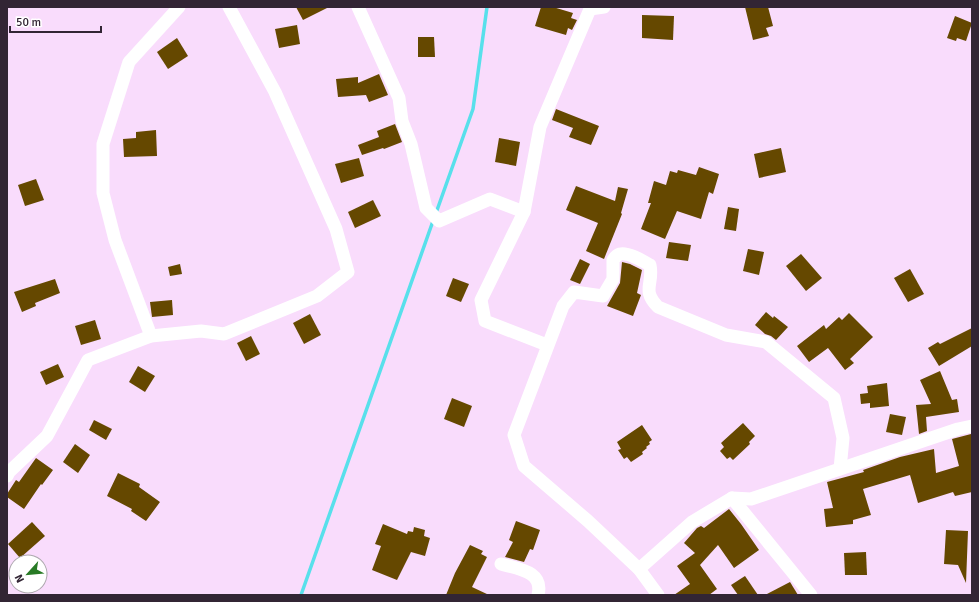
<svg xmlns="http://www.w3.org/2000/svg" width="979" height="602" font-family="Signika,sans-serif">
<rect width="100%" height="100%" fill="#f9dcfc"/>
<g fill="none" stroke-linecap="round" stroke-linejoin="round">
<g stroke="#58e0eb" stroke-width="3.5">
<path d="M 436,213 L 473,109 L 487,7"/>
<path d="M 301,595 L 433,221"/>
</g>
</g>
<g fill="#654800">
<path d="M 296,7 L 329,7 L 303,20 Z"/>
<path d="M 541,7 L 553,7 L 573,13 L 571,18 L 577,20 L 572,30 L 568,28 L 566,35 L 535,26 Z"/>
<path d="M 745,7 L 768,7 L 773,26 L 766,28 L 769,36 L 753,40 Z"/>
<path d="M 642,15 L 674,16 L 673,40 L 642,38 Z"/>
<path d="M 955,16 L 972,23 L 966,41 L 957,38 L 956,41 L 947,38 Z"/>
<path d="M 297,25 L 300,44 L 279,48 L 275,29 Z"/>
<path d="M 418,37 L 434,37 L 435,57 L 418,57 Z"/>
<path d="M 177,38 L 188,56 L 168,69 L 157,52 Z"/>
<path d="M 379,74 L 388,95 L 369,102 L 366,95 L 338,97 L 336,79 L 358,77 L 358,83 Z"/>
<path d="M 556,109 L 599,126 L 591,145 L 569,137 L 573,128 L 552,120 Z"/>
<path d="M 395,124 L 402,142 L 384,149 L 383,148 L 362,155 L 358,145 L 379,137 L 377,131 Z"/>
<path d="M 156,130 L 157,156 L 124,157 L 123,139 L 136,138 L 136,132 Z"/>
<path d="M 499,138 L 520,142 L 516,166 L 495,162 Z"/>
<path d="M 781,148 L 786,172 L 759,178 L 754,154 Z"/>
<path d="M 359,158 L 364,176 L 341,183 L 335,164 Z"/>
<path d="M 699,167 L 719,174 L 713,194 L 709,192 L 701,219 L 677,211 L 665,239 L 641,229 L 651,203 L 648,203 L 654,181 L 666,185 L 670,171 L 677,173 L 678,170 L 696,175 Z"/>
<path d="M 36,179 L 44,200 L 25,206 L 18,185 Z"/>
<path d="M 576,186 L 615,201 L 618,187 L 628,189 L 621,213 L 622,214 L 604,259 L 586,251 L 598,223 L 566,210 Z"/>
<path d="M 373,200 L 381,216 L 355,228 L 348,212 Z"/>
<path d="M 728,207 L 739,209 L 736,231 L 724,229 Z"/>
<path d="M 669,242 L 691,245 L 688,261 L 666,258 Z"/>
<path d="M 748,249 L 764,252 L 759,275 L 743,271 Z"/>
<path d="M 801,254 L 822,278 L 806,291 L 786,266 Z"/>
<path d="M 580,259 L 590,264 L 580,284 L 570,280 Z"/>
<path d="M 622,262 L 630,264 L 642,270 L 637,293 L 641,295 L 633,316 L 607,306 L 620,283 Z"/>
<path d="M 180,264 L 182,274 L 170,276 L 168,267 Z"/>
<path d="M 910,269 L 924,294 L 908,302 L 894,278 Z"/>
<path d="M 453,278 L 469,284 L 461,302 L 446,296 Z"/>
<path d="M 55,279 L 60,293 L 35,303 L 36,306 L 22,312 L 14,292 Z"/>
<path d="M 172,300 L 173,315 L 152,317 L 150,302 Z"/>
<path d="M 766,312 L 773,318 L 774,316 L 788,327 L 776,340 L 771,336 L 765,334 L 755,325 Z"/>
<path d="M 849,313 L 873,337 L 850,359 L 854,363 L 845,370 L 828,348 L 809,362 L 797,346 L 824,325 L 826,329 L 839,317 L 842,320 Z"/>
<path d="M 310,314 L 321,335 L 304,344 L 293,323 Z"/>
<path d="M 95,320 L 101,339 L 81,345 L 75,326 Z"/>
<path d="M 972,328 L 972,346 L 939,366 L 928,348 L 938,342 L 940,344 Z"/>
<path d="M 251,336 L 260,354 L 246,361 L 237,343 Z"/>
<path d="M 58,364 L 64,377 L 46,385 L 40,372 Z"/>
<path d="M 138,366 L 155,376 L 145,392 L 129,382 Z"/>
<path d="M 940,371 L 952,400 L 957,399 L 959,412 L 926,417 L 927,431 L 919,434 L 916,405 L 931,404 L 920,380 Z"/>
<path d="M 887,383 L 889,406 L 870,408 L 870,403 L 861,404 L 860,394 L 868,393 L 867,386 Z"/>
<path d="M 452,398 L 472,406 L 464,427 L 444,419 Z"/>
<path d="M 890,414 L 906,417 L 902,435 L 886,432 Z"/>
<path d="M 94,420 L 112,429 L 106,440 L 89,430 Z"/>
<path d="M 743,423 L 755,436 L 749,442 L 750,444 L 733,460 L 730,457 L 727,459 L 720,451 L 724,447 L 721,443 Z"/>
<path d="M 642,425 L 652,440 L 649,442 L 650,444 L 646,447 L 647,448 L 642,452 L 643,454 L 631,462 L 627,457 L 624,459 L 618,450 L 621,449 L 617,442 Z"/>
<path d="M 971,434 L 972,439 L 972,492 L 955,496 L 953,492 L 918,503 L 910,475 L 863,489 L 871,515 L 853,520 L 853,524 L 826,527 L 824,509 L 833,508 L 827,482 L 864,472 L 863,470 L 900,457 L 934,449 L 936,473 L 959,466 L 952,439 Z"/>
<path d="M 75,444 L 90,455 L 78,473 L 63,462 Z"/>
<path d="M 36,458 L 53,470 L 42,485 L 41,484 L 24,509 L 7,497 L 7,494 L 16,480 L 19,482 Z"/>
<path d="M 118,473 L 140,484 L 139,487 L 160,502 L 146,521 L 131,511 L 132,509 L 107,496 Z"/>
<path d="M 729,509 L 741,524 L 759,550 L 734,568 L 718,545 L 700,565 L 717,589 L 709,595 L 674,595 L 690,584 L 677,566 L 695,553 L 684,543 L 697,528 L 701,526 L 704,528 Z"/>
<path d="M 516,521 L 540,530 L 533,550 L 530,549 L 524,562 L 505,557 L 513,542 L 509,540 Z"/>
<path d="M 32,522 L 45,536 L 20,558 L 8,544 Z"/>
<path d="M 383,524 L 407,534 L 408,531 L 413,532 L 414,527 L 425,530 L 424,536 L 430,538 L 425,556 L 411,552 L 397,580 L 372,570 L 381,546 L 375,544 Z"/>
<path d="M 946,530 L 968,531 L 966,583 L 958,565 L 944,564 Z"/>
<path d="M 470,545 L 483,551 L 481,554 L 487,557 L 472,587 L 489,595 L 446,595 L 455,573 Z"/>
<path d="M 866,552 L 867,575 L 845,575 L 844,553 Z"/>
<path d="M 745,576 L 758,595 L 738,595 L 731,585 Z"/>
<path d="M 790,582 L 798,595 L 765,595 Z"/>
</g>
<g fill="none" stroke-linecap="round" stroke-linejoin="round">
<g stroke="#fff" stroke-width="13">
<path d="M 358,7 L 399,98 L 402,121 L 411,144 L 426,208 L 439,221 L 490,199 L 524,212"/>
<path d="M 151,336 L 115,240 L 103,193 L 103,144 L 129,62 L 179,7"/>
<path d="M 547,345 L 485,321 L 481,300 L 524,212 L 540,127 L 590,9 L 604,7"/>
<path d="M 7,476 L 9,472 L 47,436 L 88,360 L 151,336 L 201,331 L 224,334 L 317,296 L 348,272 L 336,229 L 275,92 L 229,7"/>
<path d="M 732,498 L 811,595"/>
<path d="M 501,564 C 518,569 544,571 538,595"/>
<path d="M 639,569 L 692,522 L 732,498 L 751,499 L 958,429 L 972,426"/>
<path d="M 658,595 L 639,569 L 588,521 L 524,466 L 514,435 L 563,306 L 574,292 L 603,296 L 613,279 L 613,260 C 615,257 617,255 620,254 C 628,252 643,261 650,265 C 654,284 641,290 658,307 L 726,335 L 766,342 L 834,398 L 843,438 L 840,469"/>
</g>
</g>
<rect width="979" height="602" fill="none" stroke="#322534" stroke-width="16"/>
<g transform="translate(28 574) rotate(243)"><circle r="19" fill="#ffffff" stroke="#ada8ae"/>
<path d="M0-3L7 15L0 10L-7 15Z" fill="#287a25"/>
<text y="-6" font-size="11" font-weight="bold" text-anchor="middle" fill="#322534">N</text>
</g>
<path d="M10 26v6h91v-6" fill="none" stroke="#322534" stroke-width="2"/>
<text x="16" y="26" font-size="12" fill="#322534" stroke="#ffffff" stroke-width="3" paint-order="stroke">50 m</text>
</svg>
